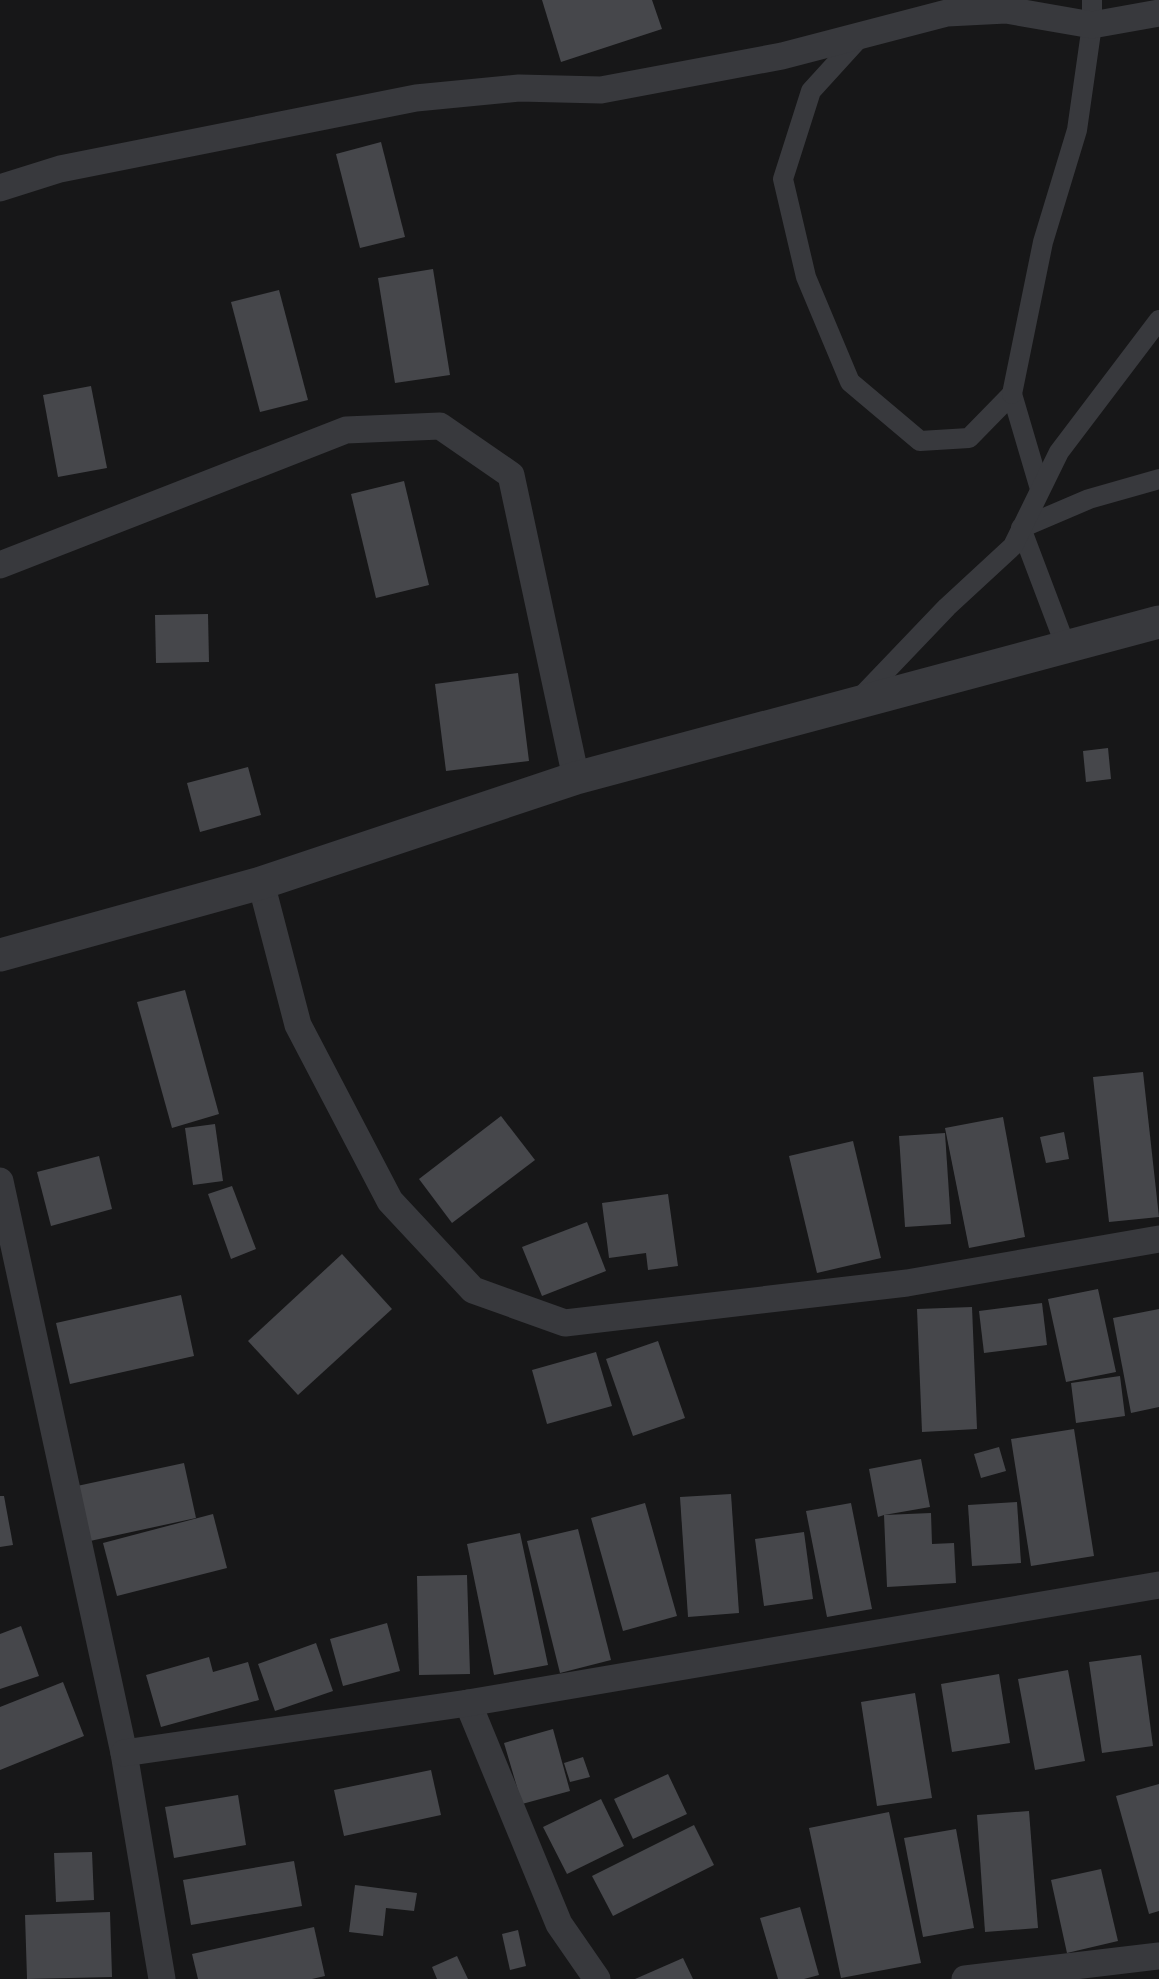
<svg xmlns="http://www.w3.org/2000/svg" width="1159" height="1979" font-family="'Public Sans',sans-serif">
<rect width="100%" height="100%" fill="#171718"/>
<g fill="#46474b">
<path d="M 542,0 L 652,0 L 662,29 L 561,62 Z"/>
<path d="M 381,142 L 405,237 L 360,248 L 336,154 Z"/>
<path d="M 433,269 L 450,375 L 395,383 L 378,278 Z"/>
<path d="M 279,290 L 308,400 L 260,412 L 231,302 Z"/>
<path d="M 91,386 L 107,468 L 58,477 L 43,395 Z"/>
<path d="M 404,481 L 429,585 L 376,598 L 351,494 Z"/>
<path d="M 208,614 L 209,662 L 156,663 L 155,615 Z"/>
<path d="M 518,673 L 529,761 L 446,771 L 435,684 Z"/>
<path d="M 1108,748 L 1111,779 L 1086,782 L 1083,751 Z"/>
<path d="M 248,767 L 261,815 L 200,832 L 187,783 Z"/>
<path d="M 185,990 L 219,1114 L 172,1128 L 137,1002 Z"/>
<path d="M 1143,1072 L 1159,1217 L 1109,1222 L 1093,1077 Z"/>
<path d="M 501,1116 L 535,1160 L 452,1223 L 419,1179 Z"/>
<path d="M 1003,1117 L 1025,1237 L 969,1248 L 945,1128 Z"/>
<path d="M 215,1124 L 223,1181 L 193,1185 L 185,1128 Z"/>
<path d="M 1064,1132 L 1069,1159 L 1046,1163 L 1040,1137 Z"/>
<path d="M 945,1133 L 951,1224 L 905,1227 L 899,1136 Z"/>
<path d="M 853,1141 L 881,1258 L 817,1273 L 789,1156 Z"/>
<path d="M 99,1156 L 112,1209 L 51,1226 L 37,1172 Z"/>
<path d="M 232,1186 L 256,1249 L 231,1259 L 208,1194 Z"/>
<path d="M 668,1194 L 678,1266 L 648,1270 L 646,1253 L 609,1258 L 602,1203 Z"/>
<path d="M 587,1222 L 606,1271 L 542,1296 L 522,1247 Z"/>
<path d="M 342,1254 L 392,1309 L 298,1395 L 248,1341 Z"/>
<path d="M 1098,1289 L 1116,1372 L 1066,1382 L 1048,1299 Z"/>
<path d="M 181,1295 L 194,1356 L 70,1384 L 56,1323 Z"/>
<path d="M 1042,1303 L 1047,1345 L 984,1353 L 979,1311 Z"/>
<path d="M 972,1307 L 977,1429 L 922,1432 L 917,1309 Z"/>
<path d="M 1159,1309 L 1159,1407 L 1131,1413 L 1113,1318 Z"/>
<path d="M 658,1341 L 685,1418 L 633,1436 L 606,1359 Z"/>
<path d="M 596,1352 L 612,1406 L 547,1424 L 532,1370 Z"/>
<path d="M 1120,1376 L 1125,1416 L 1076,1423 L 1071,1383 Z"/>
<path d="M 1074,1429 L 1094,1556 L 1031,1566 L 1011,1439 Z"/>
<path d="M 999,1447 L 1006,1471 L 981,1478 L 974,1454 Z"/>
<path d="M 921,1459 L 930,1507 L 884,1515 L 931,1513 L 932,1544 L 954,1543 L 956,1583 L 887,1587 L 884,1515 L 878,1517 L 869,1469 Z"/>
<path d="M 184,1463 L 196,1518 L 90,1541 L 77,1486 Z"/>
<path d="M 731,1494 L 739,1613 L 688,1617 L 680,1497 Z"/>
<path d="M 0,1496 L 4,1496 L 13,1545 L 0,1547 Z"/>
<path d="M 1017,1502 L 1021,1563 L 972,1566 L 968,1505 Z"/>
<path d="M 645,1503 L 677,1616 L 623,1631 L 591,1518 Z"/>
<path d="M 851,1503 L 872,1609 L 827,1617 L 806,1511 Z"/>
<path d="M 213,1514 L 227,1568 L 117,1596 L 103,1543 Z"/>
<path d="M 578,1529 L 611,1660 L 560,1673 L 527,1541 Z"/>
<path d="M 804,1532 L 813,1599 L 764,1606 L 755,1539 Z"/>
<path d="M 520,1533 L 548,1665 L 494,1675 L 467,1544 Z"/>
<path d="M 467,1575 L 470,1674 L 419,1675 L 417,1576 Z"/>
<path d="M 387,1623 L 400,1671 L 343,1686 L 330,1639 Z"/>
<path d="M 21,1626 L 39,1676 L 0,1689 L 0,1634 Z"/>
<path d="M 316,1643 L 333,1691 L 275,1711 L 258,1664 Z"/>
<path d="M 1141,1655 L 1153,1746 L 1102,1753 L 1089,1662 Z"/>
<path d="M 209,1657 L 213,1672 L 248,1662 L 259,1700 L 161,1727 L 146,1675 Z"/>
<path d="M 1068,1670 L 1085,1761 L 1035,1770 L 1018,1679 Z"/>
<path d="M 999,1674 L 1010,1743 L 952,1752 L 941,1684 Z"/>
<path d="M 63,1682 L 84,1736 L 0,1770 L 0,1707 Z"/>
<path d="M 915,1693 L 932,1798 L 877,1806 L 861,1702 Z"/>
<path d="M 553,1729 L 570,1791 L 522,1804 L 504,1743 Z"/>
<path d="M 583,1757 L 590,1777 L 570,1782 L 564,1763 Z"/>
<path d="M 431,1770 L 441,1815 L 344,1836 L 334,1790 Z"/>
<path d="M 668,1774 L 687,1814 L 633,1839 L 614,1799 Z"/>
<path d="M 1159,1784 L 1159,1911 L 1149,1914 L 1116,1796 Z"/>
<path d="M 238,1795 L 246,1845 L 174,1858 L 165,1807 Z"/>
<path d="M 601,1799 L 624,1846 L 567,1874 L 543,1827 Z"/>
<path d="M 1029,1811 L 1038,1928 L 985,1932 L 977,1815 Z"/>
<path d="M 889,1812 L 921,1963 L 841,1978 L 809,1828 Z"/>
<path d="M 694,1825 L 714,1865 L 613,1916 L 592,1876 Z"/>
<path d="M 956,1829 L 974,1928 L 923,1937 L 904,1838 Z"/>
<path d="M 92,1852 L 94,1900 L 56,1902 L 54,1853 Z"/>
<path d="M 294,1861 L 302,1906 L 191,1925 L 183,1880 Z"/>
<path d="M 1101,1869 L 1118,1941 L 1067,1953 L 1051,1880 Z"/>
<path d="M 355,1885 L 417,1893 L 414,1911 L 386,1908 L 383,1936 L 349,1932 Z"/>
<path d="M 800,1907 L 819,1975 L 804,1979 L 778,1979 L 760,1918 Z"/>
<path d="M 110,1912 L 112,1977 L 27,1979 L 25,1915 Z"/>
<path d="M 314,1927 L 325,1976 L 312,1979 L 198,1979 L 192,1954 Z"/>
<path d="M 518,1930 L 526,1966 L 510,1970 L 502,1934 Z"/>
<path d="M 457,1956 L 468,1979 L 437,1979 L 432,1967 Z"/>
<path d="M 683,1958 L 693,1979 L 635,1979 Z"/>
</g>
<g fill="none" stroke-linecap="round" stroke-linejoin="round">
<g stroke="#38393d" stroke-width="20">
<path d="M 862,35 L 811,91 L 783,179 L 806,277 L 850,382 L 920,441 L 969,438 L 1012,394 L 1040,489"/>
<path d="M 1012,394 L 1043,242 L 1077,130 L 1092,25 L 1092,0"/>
<path d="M 1066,647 L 1021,528 L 1089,499 L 1159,479"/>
<path d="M 860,698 L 947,607 L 1013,546 L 1059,452 L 1159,320"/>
</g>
<g stroke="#38393d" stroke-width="27">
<path d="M 0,188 L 60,169 L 416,98 L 519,88 L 601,90 L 782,56 L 947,13 L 1006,10 L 1092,25 L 1159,13"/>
<path d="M 0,565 L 346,430 L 440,426 L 511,475 L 576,778"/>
<path d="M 261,883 L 298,1025 L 390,1201 L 473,1290 L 565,1323 L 907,1283 L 1159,1239"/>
<path d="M 0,1181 L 124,1753 L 162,1979"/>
<path d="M 468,1703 L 559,1924 L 597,1979"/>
<path d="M 124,1753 L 468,1703 L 1159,1585"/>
<path d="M 965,1979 L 1159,1956"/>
</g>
<path stroke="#38393d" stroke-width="33" d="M 0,955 L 261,883 L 576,778 L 1159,622"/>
</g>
</svg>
